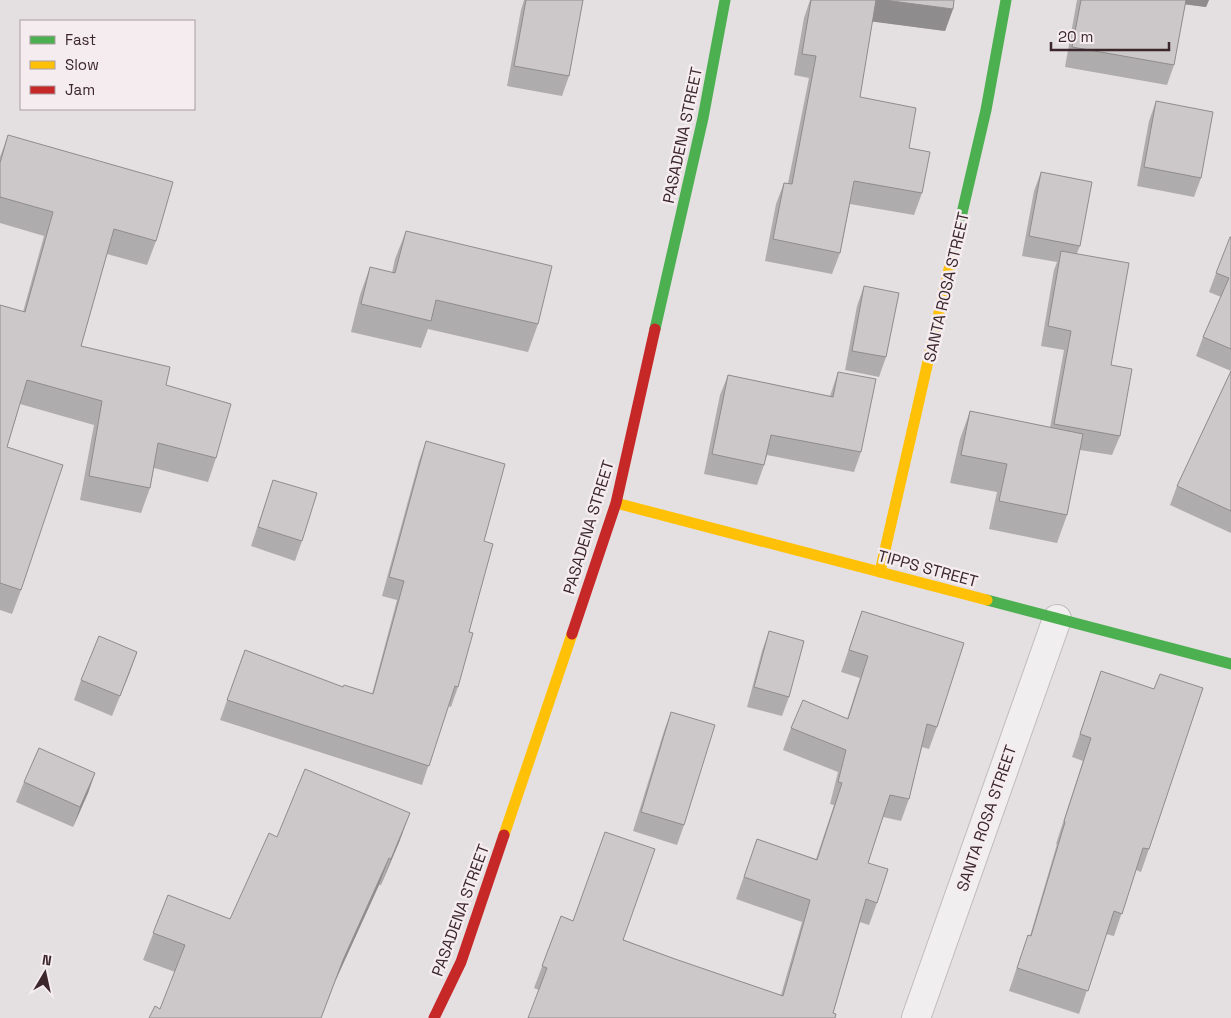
<svg xmlns="http://www.w3.org/2000/svg" width="1231" height="1018" font-family="'Space Grotesk',sans-serif">
<rect width="100%" height="100%" fill="#e4dfe1"/>
<g fill="none" stroke-linecap="round" stroke-linejoin="round">
<g stroke="#c0bbbd" stroke-width="30">
<path id="street" d="M 916,1018 L 1057,619"/>
</g>
<use href="#street" stroke="#f1eeef" stroke-width="28"/>
<g stroke="#4caf50" stroke-width="11">
<path d="M 952,256 L 986,110 L 1006,0"/>
<path d="M 655,329 L 703,118 L 725,0"/>
<path d="M 987,600 L 1231,664"/>
</g>
<g stroke="#ffc107" stroke-width="11">
<path d="M 616,503 L 987,600"/>
<path d="M 880,572 L 952,256"/>
<path d="M 504,835 L 572,634"/>
</g>
<g stroke="#c62828" stroke-width="11">
<path d="M 572,634 L 616,503 L 655,329"/>
<path d="M 434,1018 L 461,962 L 504,835"/>
</g>
</g>
<g fill="#afacad">
<path d="M 524,0 L 583,0 L 569,76 L 562,96 L 507,86 L 521,10 Z"/>
<path d="M 810,0 L 954,0 L 953,9 L 945,31 L 872,21 L 860,97 L 909,148 L 922,193 L 914,215 L 850,204 L 840,253 L 832,274 L 765,261 L 776,204 L 784,183 L 788,183 L 809,78 L 794,75 L 804,18 Z"/>
<path d="M 1077,0 L 1209,0 L 1206,7 L 1185,4 L 1174,65 L 1167,85 L 1065,67 Z"/>
<path d="M 1156,101 L 1201,178 L 1194,197 L 1137,186 L 1149,121 Z"/>
<path d="M 8,135 L 156,241 L 147,265 L 107,254 L 81,346 L 166,385 L 216,458 L 208,482 L 154,468 L 150,488 L 141,513 L 80,500 L 94,425 L 20,404 L 7,447 L 21,590 L 12,614 L 0,610 L 0,305 L 23,312 L 44,236 L 0,223 L 0,157 Z"/>
<path d="M 1041,172 L 1080,246 L 1077,253 L 1111,365 L 1120,436 L 1112,455 L 1080,450 L 1067,515 L 1057,543 L 989,529 L 997,492 L 950,483 L 960,439 L 970,411 L 1050,428 L 1064,350 L 1041,346 L 1054,270 L 1057,262 L 1022,256 L 1034,191 Z"/>
<path d="M 406,231 L 538,324 L 528,352 L 428,329 L 421,348 L 351,332 L 360,295 L 370,267 L 392,273 L 395,259 Z"/>
<path d="M 1231,237 L 1231,533 L 1170,505 L 1177,486 L 1231,371 L 1196,356 L 1203,337 L 1221,297 L 1209,292 L 1216,273 Z"/>
<path d="M 864,286 L 886,357 L 879,377 L 845,370 L 857,306 Z"/>
<path d="M 838,372 L 861,452 L 854,472 L 767,455 L 764,465 L 757,485 L 704,474 L 720,395 L 728,375 L 830,396 Z"/>
<path d="M 426,441 L 484,541 L 469,632 L 458,687 L 451,707 L 448,706 L 422,785 L 220,720 L 245,650 L 343,687 L 372,694 L 397,600 L 382,596 L 419,461 Z"/>
<path d="M 273,480 L 302,541 L 295,561 L 251,546 Z"/>
<path d="M 862,611 L 937,727 L 929,749 L 922,747 L 909,799 L 901,821 L 883,817 L 868,863 L 877,903 L 869,925 L 860,922 L 833,1013 L 539,990 L 534,988 L 561,916 L 675,959 L 781,995 L 802,922 L 736,899 L 757,839 L 816,859 L 834,805 L 830,804 L 838,772 L 783,750 L 791,728 L 847,719 L 860,678 L 841,672 Z"/>
<path d="M 769,631 L 789,697 L 782,716 L 747,707 L 762,651 Z"/>
<path d="M 137,652 L 112,716 L 74,700 L 81,680 Z"/>
<path d="M 1101,671 L 1149,849 L 1141,872 L 1136,870 L 1114,936 L 1106,934 L 1079,1014 L 1009,991 L 1020,958 L 1028,935 L 1030,936 L 1057,844 L 1056,844 L 1083,761 L 1072,757 Z"/>
<path d="M 671,712 L 684,825 L 677,845 L 633,831 L 664,731 Z"/>
<path d="M 95,773 L 88,793 L 73,827 L 16,802 L 24,782 Z"/>
<path d="M 277,837 L 400,840 L 381,885 L 379,885 L 333,986 L 321,1018 L 149,1018 L 160,1009 L 175,972 L 143,960 L 168,895 L 230,919 Z"/>
</g>
<g fill="#8f8c8d">
<path d="M 876,0 L 884,0 L 953,9 L 945,31 L 868,21 Z"/>
<path d="M 1183,0 L 1209,0 L 1206,7 L 1182,4 Z"/>
<path d="M 137,652 L 130,672 L 112,716 L 120,696 Z"/>
<path d="M 95,773 L 88,793 L 73,827 L 80,807 Z"/>
<path d="M 410,813 L 400,840 L 381,885 L 391,859 Z"/>
<path d="M 389,858 L 379,885 L 333,986 L 321,1018 L 343,960 Z"/>
</g>
<g fill="#ccc8c9" stroke="#8f8c8d">
<path d="M 526,0 L 583,0 L 569,76 L 514,66 Z"/>
<path d="M 811,0 L 876,0 L 860,97 L 916,108 L 909,148 L 930,152 L 922,193 L 854,181 L 840,253 L 773,239 L 784,183 L 792,184 L 816,56 L 802,54 Z"/>
<path d="M 884,0 L 954,0 L 953,9 Z"/>
<path d="M 1081,0 L 1186,0 L 1174,65 L 1072,47 Z"/>
<path d="M 1156,101 L 1213,112 L 1201,178 L 1144,167 Z"/>
<path d="M 8,135 L 173,182 L 156,241 L 114,229 L 81,346 L 170,367 L 166,385 L 231,404 L 216,458 L 158,443 L 150,488 L 89,476 L 102,401 L 27,380 L 7,447 L 63,465 L 21,590 L 0,583 L 0,305 L 25,312 L 53,212 L 0,197 L 0,163 Z"/>
<path d="M 1041,172 L 1092,182 L 1080,246 L 1029,236 Z"/>
<path d="M 406,231 L 552,266 L 538,324 L 436,300 L 431,321 L 361,304 L 370,267 L 395,273 Z"/>
<path d="M 1230,237 L 1231,237 L 1231,349 L 1203,337 L 1229,278 L 1216,273 Z"/>
<path d="M 1061,251 L 1129,263 L 1111,365 L 1132,369 L 1120,436 L 1054,424 L 1071,331 L 1048,326 Z"/>
<path d="M 864,286 L 899,293 L 886,357 L 852,351 Z"/>
<path d="M 1231,371 L 1231,511 L 1177,486 Z"/>
<path d="M 838,372 L 876,379 L 861,452 L 771,435 L 764,465 L 712,454 L 728,375 L 833,397 Z"/>
<path d="M 970,411 L 1083,434 L 1067,515 L 999,501 L 1007,464 L 961,455 Z"/>
<path d="M 426,441 L 505,464 L 484,541 L 493,544 L 469,632 L 473,633 L 458,687 L 455,686 L 429,766 L 227,700 L 245,650 L 343,687 L 344,685 L 373,694 L 404,581 L 389,577 Z"/>
<path d="M 273,480 L 317,493 L 302,541 L 258,527 Z"/>
<path d="M 862,611 L 964,643 L 937,727 L 927,724 L 909,799 L 890,795 L 868,863 L 888,869 L 877,903 L 866,899 L 833,1013 L 836,1014 L 835,1018 L 528,1018 L 547,968 L 542,966 L 561,916 L 573,921 L 605,832 L 655,849 L 623,940 L 675,959 L 783,996 L 810,900 L 744,877 L 757,839 L 817,860 L 842,783 L 838,782 L 846,750 L 791,728 L 803,700 L 848,719 L 868,656 L 849,650 Z"/>
<path d="M 769,631 L 804,641 L 789,697 L 754,687 Z"/>
<path d="M 99,636 L 137,652 L 120,696 L 81,680 Z"/>
<path d="M 1101,671 L 1154,689 L 1160,674 L 1203,688 L 1149,849 L 1143,848 L 1122,914 L 1114,911 L 1088,991 L 1017,968 L 1028,935 L 1031,936 L 1065,822 L 1064,821 L 1091,738 L 1080,734 Z"/>
<path d="M 671,712 L 715,725 L 684,825 L 641,812 Z"/>
<path d="M 39,748 L 95,773 L 80,807 L 24,782 Z"/>
<path d="M 305,769 L 410,813 L 391,859 L 389,858 L 343,960 L 321,1018 L 149,1018 L 155,1006 L 160,1009 L 185,945 L 153,933 L 168,895 L 230,919 L 269,833 L 277,837 Z"/>
</g>
<g text-anchor="middle" stroke-width="5" stroke-linejoin="round" paint-order="stroke">
<g font-size="16" fill="#3c272d" stroke="#f4ecef">
<text transform="translate(682 135) rotate(-78)" y="6">PASADENA STREET</text>
<text transform="translate(946 287) rotate(-77)" y="6">SANTA ROSA STREET</text>
<text transform="translate(588 527) rotate(-73)" y="6">PASADENA STREET</text>
<text transform="translate(928 568) rotate(15)" y="6">TIPPS STREET</text>
<text transform="translate(986 818) rotate(-71)" y="6">SANTA ROSA STREET</text>
<text transform="translate(460 910) rotate(-70)" y="6">PASADENA STREET</text>
</g>
</g>
<rect x="20" y="20" width="175" height="90" fill="#f4ecef" stroke="#aa9da1"/>
<rect x="30" y="36" width="25" height="8" fill="#4caf50" stroke="#aa9da1"/>
<text x="65" y="45" font-size="15" fill="#3c272d">Fast</text>
<rect x="30" y="61" width="25" height="8" fill="#ffc107" stroke="#aa9da1"/>
<text x="65" y="70" font-size="15" fill="#3c272d">Slow</text>
<rect x="30" y="86" width="25" height="8" fill="#c62828" stroke="#aa9da1"/>
<text x="65" y="95" font-size="15" fill="#3c272d">Jam</text>
<g transform="translate(45 973) rotate(9)" stroke="#f4ecef" stroke-width="4" paint-order="stroke">
<path d="M0-4L9 19L0 12L-9 19Z" fill="#3c272d"/>
<text y="-8" font-size="14" font-weight="bold" text-anchor="middle" fill="#3c272d">N</text>
</g>
<path d="M1051 42v8h118v-8" fill="none" stroke="#3c272d" stroke-width="2.5"/>
<text x="1058" y="42" font-size="15" fill="#3c272d" stroke="#f4ecef" stroke-width="4" paint-order="stroke">20 m</text>
</svg>
